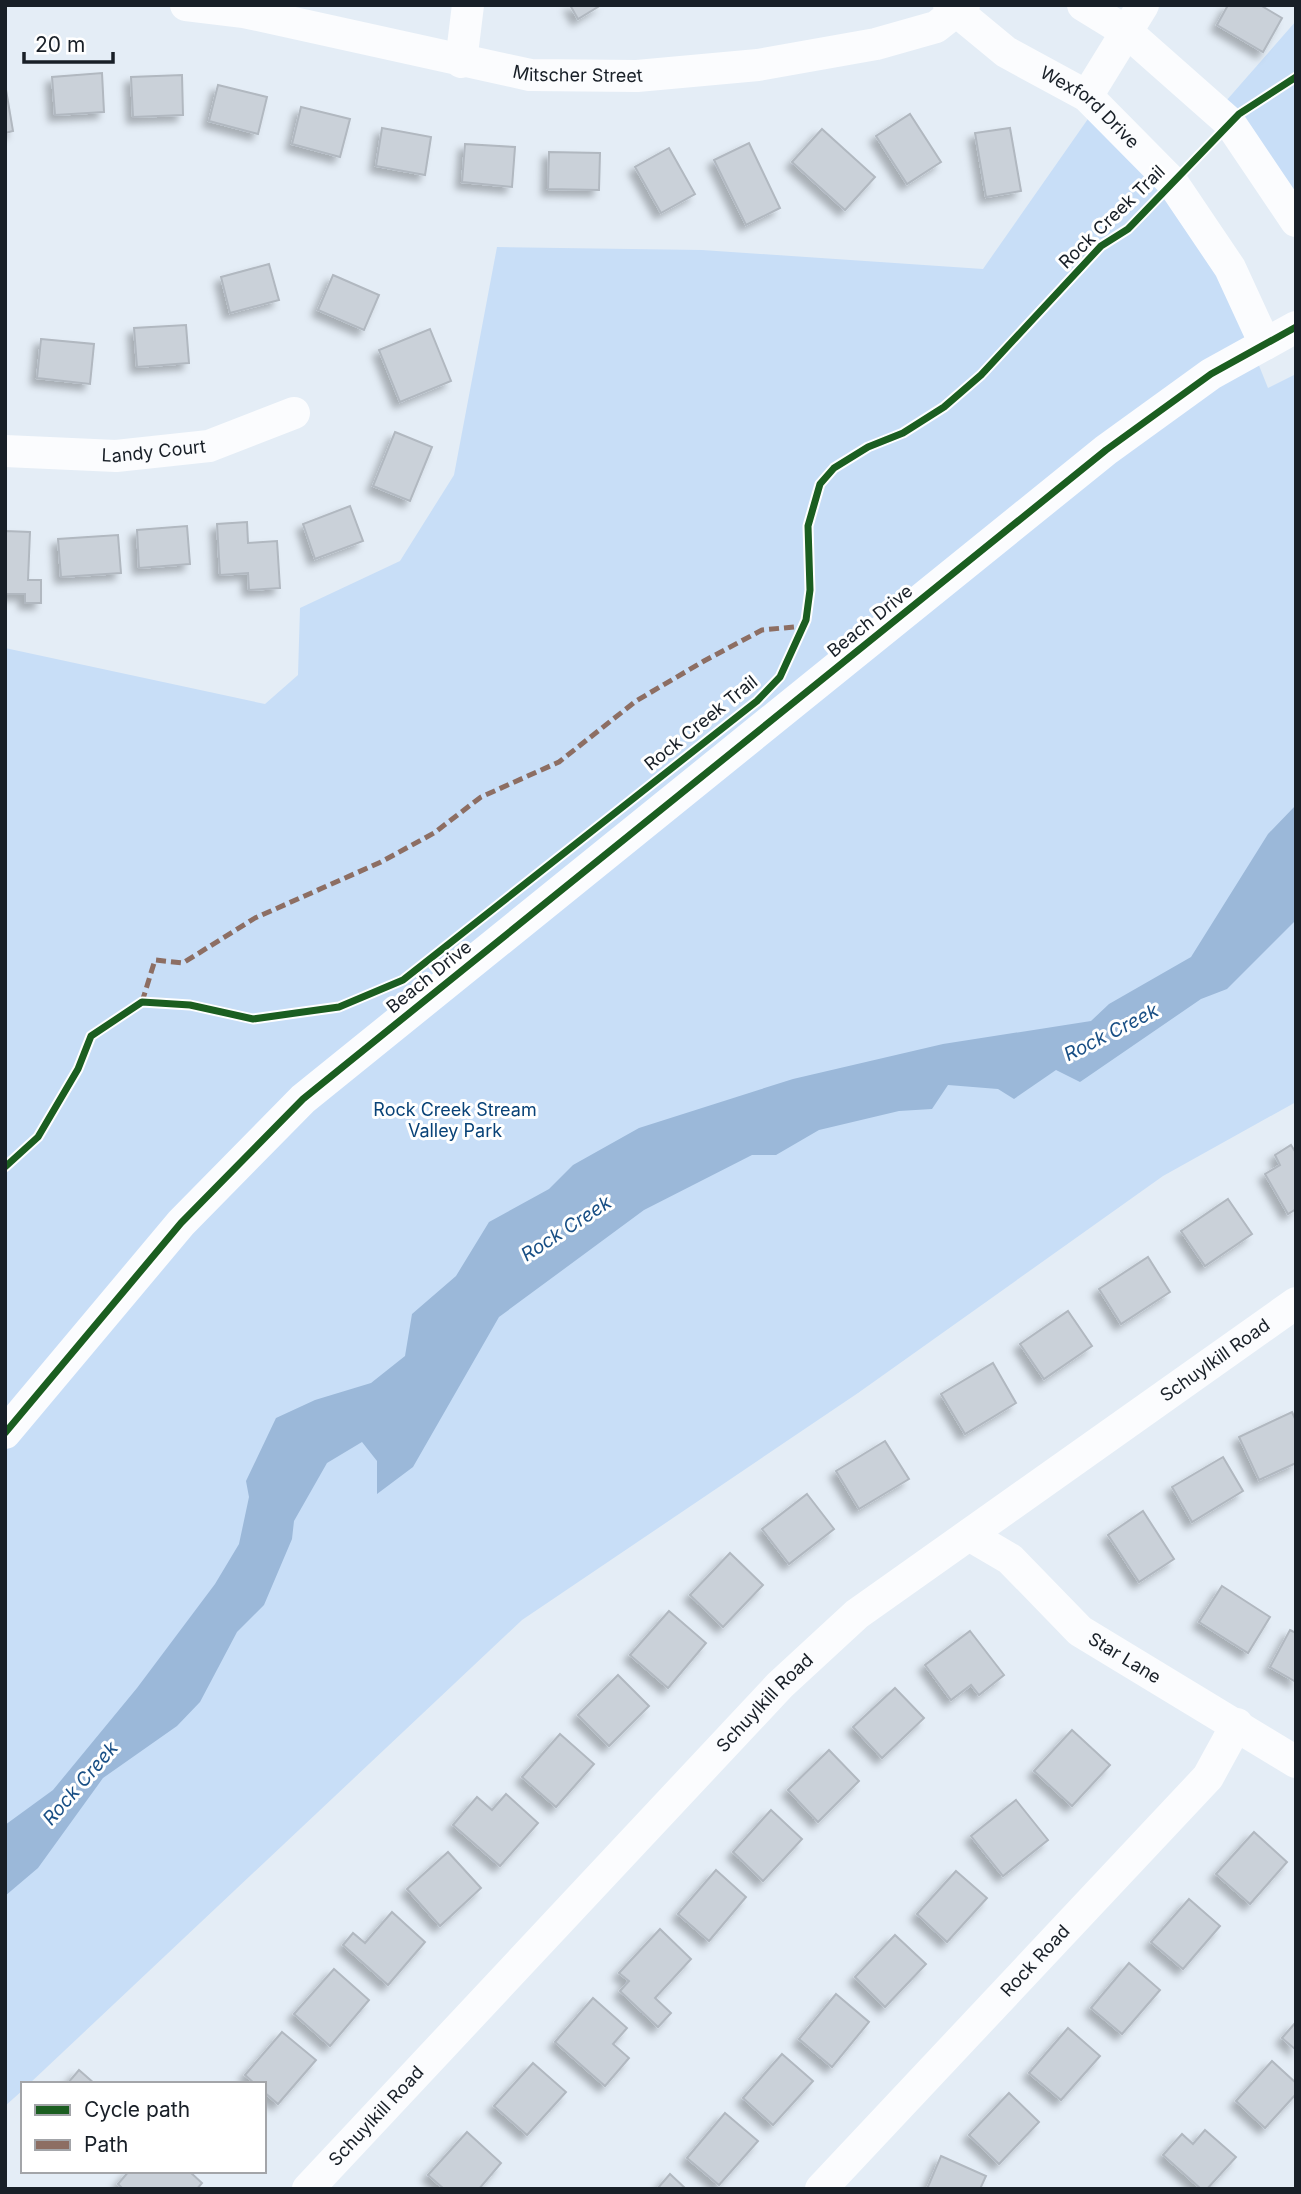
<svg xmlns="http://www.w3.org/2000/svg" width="1301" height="2194" font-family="Inter,sans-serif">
<defs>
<filter id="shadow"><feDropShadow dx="-6" dy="6" stdDeviation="3.5" flood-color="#0004"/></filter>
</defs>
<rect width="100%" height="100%" fill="#e4edf6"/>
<g fill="#c8def7">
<path d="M 1296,21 L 1296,227 L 1226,101 Z"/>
<path d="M 1090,116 L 1134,154 L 1232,298 L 1268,388 L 1296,374 L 1296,1102 L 1163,1176 L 858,1393 L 522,1620 L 29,2084 L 23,2084 L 23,2090 L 5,2106 L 5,648 L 265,704 L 298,675 L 300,608 L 400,561 L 454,475 L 497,247 L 702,250 L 983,269 Z"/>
</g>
<path fill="#9bb8d9" d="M 1296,805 L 1296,920 L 1227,989 L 1201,999 L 1080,1082 L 1056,1070 L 1014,1099 L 998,1089 L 948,1085 L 932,1109 L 899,1111 L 819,1130 L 776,1155 L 752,1155 L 644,1210 L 499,1317 L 413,1467 L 377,1494 L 377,1461 L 362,1442 L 327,1463 L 294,1521 L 292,1539 L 264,1605 L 237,1632 L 200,1702 L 177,1726 L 103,1778 L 38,1868 L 5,1896 L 5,1825 L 53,1790 L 137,1688 L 215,1584 L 239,1544 L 249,1497 L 246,1481 L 276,1418 L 315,1400 L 371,1383 L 405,1356 L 412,1314 L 456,1276 L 489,1222 L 549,1189 L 573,1165 L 639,1128 L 793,1079 L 943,1044 L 1091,1021 L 1109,1004 L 1191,957 L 1268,834 Z"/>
<g fill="#cad1d9" stroke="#b1b8c0" stroke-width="2" filter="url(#shadow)">
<path d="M 570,5 L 601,5 L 578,19 Z"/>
<path d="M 1228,5 L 1260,5 L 1282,18 L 1263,52 L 1217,25 Z"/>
<path d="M 102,73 L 104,112 L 55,115 L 52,77 Z"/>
<path d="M 182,75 L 183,115 L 133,117 L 131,77 Z"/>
<path d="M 5,84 L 13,131 L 5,133 Z"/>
<path d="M 218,85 L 267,97 L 258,134 L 209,121 Z"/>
<path d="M 301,107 L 350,119 L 340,157 L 292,144 Z"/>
<path d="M 910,114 L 941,162 L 907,184 L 876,136 Z"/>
<path d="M 382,128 L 431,137 L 425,175 L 376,166 Z"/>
<path d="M 1010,128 L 1021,191 L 986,197 L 975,133 Z"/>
<path d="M 822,129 L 875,177 L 845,210 L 792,162 Z"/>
<path d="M 749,143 L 780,208 L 746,225 L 714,160 Z"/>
<path d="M 465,144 L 515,147 L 512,187 L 462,182 Z"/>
<path d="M 669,148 L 695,194 L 661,213 L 635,167 Z"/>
<path d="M 549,152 L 600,153 L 599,190 L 548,189 Z"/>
<path d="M 269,264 L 279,300 L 230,313 L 221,277 Z"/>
<path d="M 333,275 L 379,295 L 364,330 L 318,310 Z"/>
<path d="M 186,325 L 189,363 L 137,367 L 134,328 Z"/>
<path d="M 430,329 L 451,381 L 400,402 L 379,350 Z"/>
<path d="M 41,339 L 94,344 L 90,384 L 37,378 Z"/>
<path d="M 395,432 L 432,447 L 410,501 L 373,486 Z"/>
<path d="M 350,506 L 363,541 L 315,559 L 303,524 Z"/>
<path d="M 247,522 L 248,543 L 277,541 L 280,588 L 249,590 L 248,573 L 220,575 L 217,524 Z"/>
<path d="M 187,526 L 190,564 L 139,568 L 137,530 Z"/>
<path d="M 5,531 L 30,532 L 28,580 L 41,580 L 41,603 L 25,603 L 25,594 L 5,594 Z"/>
<path d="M 118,535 L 121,573 L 61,577 L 58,539 Z"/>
<path d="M 1291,1145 L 1296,1153 L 1296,1209 L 1288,1214 L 1265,1174 L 1280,1165 L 1275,1155 Z"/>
<path d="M 1228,1199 L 1252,1234 L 1205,1266 L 1181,1231 Z"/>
<path d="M 1148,1257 L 1170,1292 L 1121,1324 L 1099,1289 Z"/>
<path d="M 1068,1311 L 1092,1346 L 1044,1379 L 1020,1344 Z"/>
<path d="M 993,1363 L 1016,1403 L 965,1434 L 941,1394 Z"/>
<path d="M 1292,1412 L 1296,1421 L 1296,1463 L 1259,1480 L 1239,1437 Z"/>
<path d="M 885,1441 L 909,1479 L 859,1509 L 836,1471 Z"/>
<path d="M 1223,1457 L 1243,1491 L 1192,1522 L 1172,1487 Z"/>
<path d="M 807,1494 L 834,1529 L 789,1564 L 762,1529 Z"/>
<path d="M 1143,1511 L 1174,1559 L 1139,1582 L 1108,1535 Z"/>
<path d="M 730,1553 L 763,1585 L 723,1627 L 690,1595 Z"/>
<path d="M 1222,1586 L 1270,1617 L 1248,1653 L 1199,1622 Z"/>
<path d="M 669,1611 L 706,1643 L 668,1688 L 630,1655 Z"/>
<path d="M 1290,1630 L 1296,1633 L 1296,1682 L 1270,1667 Z"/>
<path d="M 970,1631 L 1004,1675 L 979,1695 L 971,1685 L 951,1700 L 925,1665 Z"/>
<path d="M 618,1675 L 649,1706 L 609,1746 L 578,1715 Z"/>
<path d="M 895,1688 L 924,1718 L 882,1758 L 853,1727 Z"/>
<path d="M 1072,1730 L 1110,1765 L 1072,1806 L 1034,1771 Z"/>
<path d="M 560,1734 L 594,1764 L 556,1807 L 522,1777 Z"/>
<path d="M 829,1750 L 859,1781 L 818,1822 L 788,1790 Z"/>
<path d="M 506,1794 L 538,1823 L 500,1866 L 453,1825 L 477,1797 L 492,1810 Z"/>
<path d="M 1016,1800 L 1048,1840 L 1003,1876 L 971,1836 Z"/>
<path d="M 771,1810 L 802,1839 L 763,1881 L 733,1852 Z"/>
<path d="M 1254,1832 L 1287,1862 L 1250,1904 L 1216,1874 Z"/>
<path d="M 448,1852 L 481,1888 L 440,1926 L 407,1889 Z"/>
<path d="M 716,1870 L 746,1897 L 709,1941 L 678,1914 Z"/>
<path d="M 956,1871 L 987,1898 L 947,1942 L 917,1914 Z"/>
<path d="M 1189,1899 L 1220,1926 L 1183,1969 L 1151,1942 Z"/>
<path d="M 392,1912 L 425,1942 L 388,1985 L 343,1945 L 353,1933 L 365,1943 Z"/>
<path d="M 660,1929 L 691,1959 L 655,1998 L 671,2013 L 658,2027 L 620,1991 L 629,1981 L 619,1973 Z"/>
<path d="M 895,1935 L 926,1964 L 885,2007 L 855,1977 Z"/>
<path d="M 1129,1963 L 1160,1990 L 1122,2034 L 1091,2008 Z"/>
<path d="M 334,1969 L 369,2000 L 330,2046 L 294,2014 Z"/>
<path d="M 836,1994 L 869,2022 L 832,2067 L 799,2039 Z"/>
<path d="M 593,1998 L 627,2028 L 613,2044 L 629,2058 L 605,2086 L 555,2042 Z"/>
<path d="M 1296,2022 L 1296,2050 L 1282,2038 Z"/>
<path d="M 1068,2028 L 1100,2056 L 1061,2100 L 1029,2073 Z"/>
<path d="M 282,2032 L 316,2060 L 278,2104 L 264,2092 L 264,2084 L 255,2084 L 245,2075 Z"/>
<path d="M 782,2054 L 813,2081 L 773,2125 L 743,2098 Z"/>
<path d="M 1272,2061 L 1296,2083 L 1296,2094 L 1265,2128 L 1236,2101 Z"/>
<path d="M 533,2063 L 566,2092 L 527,2135 L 494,2106 Z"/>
<path d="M 79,2070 L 95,2084 L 67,2084 Z"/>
<path d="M 1009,2093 L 1039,2122 L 999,2164 L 969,2135 Z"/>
<path d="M 725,2113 L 758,2141 L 719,2185 L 687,2158 Z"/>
<path d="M 1205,2130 L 1236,2157 L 1207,2189 L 1201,2189 L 1163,2155 L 1182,2134 L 1193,2144 Z"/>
<path d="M 467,2132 L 501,2163 L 479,2189 L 444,2189 L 428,2175 Z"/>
<path d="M 941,2156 L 986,2176 L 980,2189 L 927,2189 Z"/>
<path d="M 129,2171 L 189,2171 L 202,2183 L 197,2189 L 123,2189 L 118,2184 Z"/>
<path d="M 670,2174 L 686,2189 L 657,2189 Z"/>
</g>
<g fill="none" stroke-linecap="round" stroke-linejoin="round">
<g stroke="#fbfcfe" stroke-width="32">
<path id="s1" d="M 186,5 L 244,12 L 530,75 L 637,76 L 758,65 L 876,44 L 936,27 L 964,5"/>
<path id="s2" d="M 949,5 L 1006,52 L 1087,96 L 1172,182 L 1230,268 L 1265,344"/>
<path d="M 1083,5 L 1127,32 L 1230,123 L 1296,221"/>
<path d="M 461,62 L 468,5"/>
<path d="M 1087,96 L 1143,5"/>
<path id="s3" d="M 5,451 L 116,456 L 209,446 L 294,413"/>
<path d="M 5,1433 L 181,1223 L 303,1099 L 1106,450 L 1211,374 L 1296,327"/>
<path id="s4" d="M 969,1535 L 1010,1559 L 1080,1631 L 1296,1762"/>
<path id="s5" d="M 308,2189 L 780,1685 L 857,1614 L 1296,1303"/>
<path id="s6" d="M 821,2189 L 1208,1777 L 1237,1724"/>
</g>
<path stroke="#8d6e63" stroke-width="5" stroke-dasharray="10 5" stroke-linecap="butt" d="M 142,1002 L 155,960 L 183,963 L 255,918 L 381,862 L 434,833 L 481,797 L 559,762 L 636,701 L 704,661 L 762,630 L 804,626"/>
<g stroke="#fff" stroke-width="11">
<g id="cycleway">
<path d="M 5,1167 L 38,1137 L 78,1069 L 91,1036 L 142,1002 L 190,1005 L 253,1019 L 339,1007 L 403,980 L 757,701 L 780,677 L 806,620 L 810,590 L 808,526 L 820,484 L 834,468 L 868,447 L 903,433 L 944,407 L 981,375 L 1101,246 L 1128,229 L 1239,114 L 1296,77"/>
<path d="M 5,1433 L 181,1223 L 303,1099 L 1106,450 L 1211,374 L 1296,327"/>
</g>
</g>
<use href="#cycleway" stroke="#1b5e20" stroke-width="7"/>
</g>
<g text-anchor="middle" stroke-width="6" stroke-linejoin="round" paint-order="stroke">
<g font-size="18" fill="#181f27" stroke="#fff">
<text dy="6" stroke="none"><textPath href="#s1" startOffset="399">Mitscher Street</textPath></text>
<text dy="6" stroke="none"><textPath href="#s2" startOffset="175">Wexford Drive</textPath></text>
<text transform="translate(1112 217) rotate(-44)" y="6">Rock Creek Trail</text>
<text dy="6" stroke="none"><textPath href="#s3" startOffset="149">Landy Court</textPath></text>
<text transform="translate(870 621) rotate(-39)" y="6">Beach Drive</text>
<text transform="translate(701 723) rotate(-39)" y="6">Rock Creek Trail</text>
<text transform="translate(429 977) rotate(-39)" y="6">Beach Drive</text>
<text dy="6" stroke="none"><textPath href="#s5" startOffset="1234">Schuylkill Road</textPath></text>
<text dy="6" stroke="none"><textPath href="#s4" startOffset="200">Star Lane</textPath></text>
<text dy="6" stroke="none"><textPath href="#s5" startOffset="667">Schuylkill Road</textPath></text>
<text dy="6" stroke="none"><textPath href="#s6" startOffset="313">Rock Road</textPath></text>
<text dy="6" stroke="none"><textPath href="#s5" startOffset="100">Schuylkill Road</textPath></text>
</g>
<g font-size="18" fill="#084277" stroke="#fff">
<text x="455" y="1116">Rock Creek Stream<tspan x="455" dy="21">Valley Park</tspan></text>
</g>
<g font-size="19" font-style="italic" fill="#194f85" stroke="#fff">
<text transform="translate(1111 1032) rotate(-27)" y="7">Rock Creek</text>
<text transform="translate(566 1228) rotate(-33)" y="7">Rock Creek</text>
<text transform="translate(80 1783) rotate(-49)" y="7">Rock Creek</text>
</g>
</g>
<rect width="1301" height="2194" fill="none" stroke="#181f27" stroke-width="14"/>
<rect x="21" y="2082" width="245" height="91" fill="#ffffff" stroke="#a3a5a9" stroke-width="2"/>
<rect x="35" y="2105" width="35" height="10" fill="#1b5e20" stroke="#a3a5a9" stroke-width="2"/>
<text x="84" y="2117" font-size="21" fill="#181f27">Cycle path</text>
<rect x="35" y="2140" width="35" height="10" fill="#8d6e63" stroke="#a3a5a9" stroke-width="2"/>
<text x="84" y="2152" font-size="21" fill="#181f27">Path</text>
<path d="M24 52v10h89v-10" fill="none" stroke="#181f27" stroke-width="3.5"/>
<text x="35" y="52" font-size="21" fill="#181f27" stroke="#ffffff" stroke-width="5" paint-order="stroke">20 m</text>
</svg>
